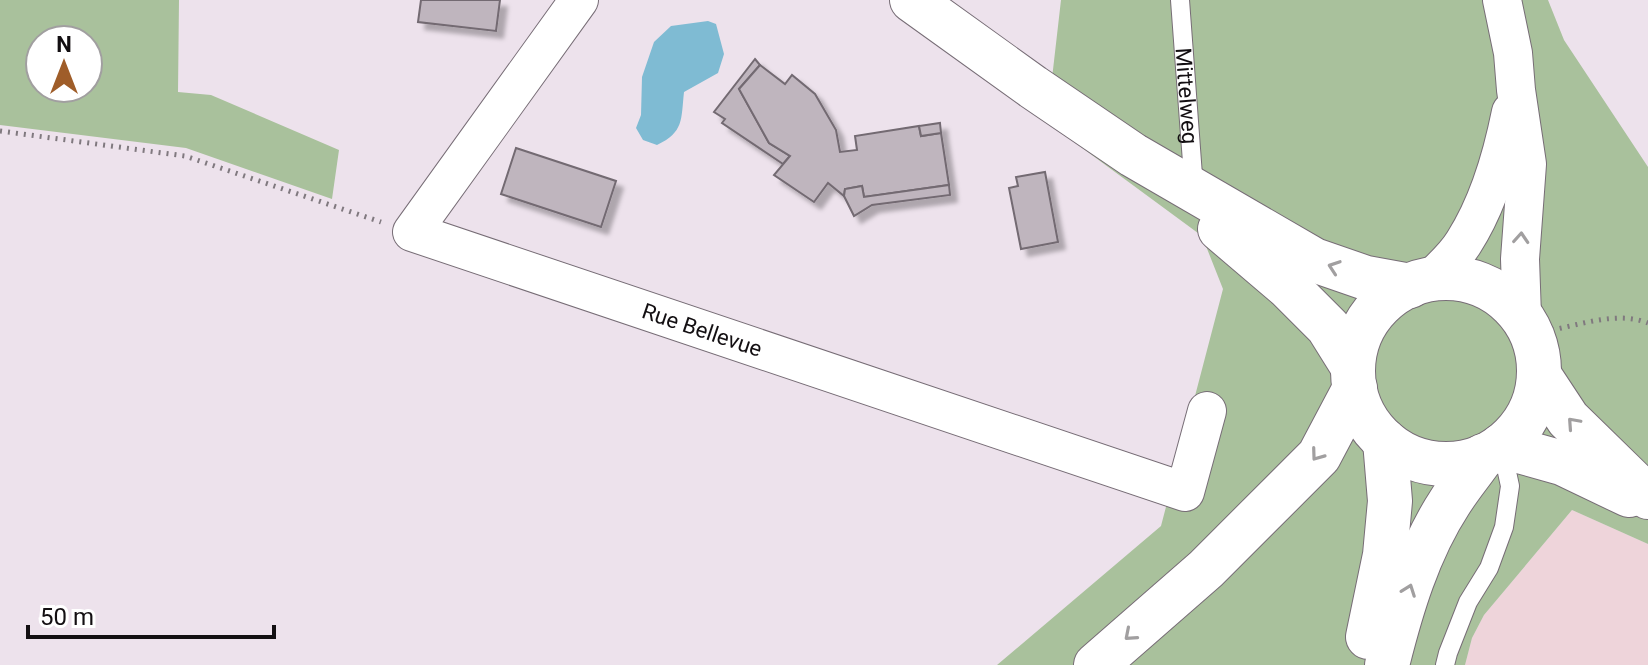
<svg xmlns="http://www.w3.org/2000/svg" width="1648" height="665" font-family="Roboto,sans-serif">
<defs>
<filter id="shadow"><feDropShadow dx="7" dy="7" stdDeviation="2" flood-color="#0004"/></filter>
</defs>
<rect width="100%" height="100%" fill="#ede2ec"/>
<path fill="#eed4da" d="M 1572,510 L 1648,544 L 1648,665 L 1465,665 L 1472,638 L 1484,615 Z"/>
<g fill="#a9c19c" fill-rule="evenodd">
<path d="M 0,0 L 179,0 L 178,92 L 211,95 L 339,150 L 332,199 L 186,148 L 0,125 ZM 40,40 L 88,40 L 88,88 L 40,88 Z"/>
<path d="M 1061,0 L 1548,0 L 1564,40 L 1648,167 L 1648,544 L 1572,510 L 1484,615 L 1472,638 L 1465,665 L 997,665 L 1161,526 L 1223,289 L 1202,236 L 1047,122 Z"/>
</g>
<path fill="#7fbbd3" d="M 708,21 L 716,24 L 724,54 L 718,73 L 684,92 C 681,120 684,132 657,145 L 643,140 L 636,128 L 641,115 L 642,77 L 654,42 L 671,26 Z"/>
<g fill="#bfb5be" stroke="#736a72" stroke-width="2" filter="url(#shadow)">
<path d="M 421,0 L 500,0 L 496,31 L 418,22 Z"/>
<path d="M 755,59 L 760,65 L 739,89 L 769,143 L 790,156 L 783,164 L 722,123 L 725,119 L 714,112 Z"/>
<path d="M 760,65 L 785,84 L 792,75 L 815,94 L 836,130 L 840,152 L 857,150 L 855,136 L 919,126 L 921,136 L 941,133 L 949,185 L 864,197 L 862,186 L 845,189 L 844,196 L 828,183 L 814,202 L 774,175 L 790,156 L 769,143 L 739,89 Z"/>
<path d="M 940,123 L 941,133 L 921,136 L 919,126 Z"/>
<path d="M 516,148 L 616,181 L 601,227 L 501,194 Z"/>
<path d="M 1045,172 L 1058,242 L 1021,249 L 1009,188 L 1018,186 L 1016,177 Z"/>
<path d="M 949,185 L 950,195 L 872,205 L 854,216 L 844,196 L 845,189 L 862,186 L 864,197 Z"/>
</g>
<g fill="none" stroke-linecap="round" stroke-linejoin="round">
<g stroke="#776d76" stroke-width="20">
<g id="service">
<path id="s1" d="M 1180,0 L 1194,189"/>
<path d="M 1445,665 L 1448,653 L 1468,602 L 1489,568 L 1504,527 L 1510,486 L 1502,449"/>
</g>
</g>
<g stroke="#776d76" stroke-width="40">
<g id="minor">
<path id="s2" d="M 579,0 L 412,232 L 1185,492 L 1207,411"/>
<path d="M 1502,0 L 1513,53 L 1516,90 L 1527,164 L 1520,259 L 1522,316"/>
<path d="M 1430,280 C 1442,268 1455,257 1464,242 C 1489,203 1502,157 1511,112"/>
</g>
</g>
<g stroke="#776d76" stroke-width="46">
<g id="secondary">
<path d="M 912,0 L 1033,87 L 1133,155 L 1314,260 L 1366,278 L 1410,286"/>
<path d="M 1220,229 L 1288,287 L 1328,327 L 1353,367"/>
<circle cx="1446" cy="371" r="93"/>
<path d="M 1539,375 L 1568,419 L 1648,497"/>
<path d="M 1501,446 L 1562,463 L 1629,495"/>
</g>
</g>
<g stroke="#776d76" stroke-width="46">
<g id="trunk">
<path d="M 1368,637 L 1385,555 L 1390,501 L 1385,441"/>
<path d="M 1096,665 L 1206,569 L 1319,456 L 1355,388"/>
<path d="M 1387,665 C 1401,609 1418,551 1450,502 C 1460,486 1472,472 1483,456"/>
</g>
</g>
<g stroke="#80797f" stroke-width="5" stroke-dasharray="2 6" stroke-linecap="butt">
<path d="M 0,131 L 185,156 L 381,222"/>
<path d="M 1552,330 C 1583,324 1618,311 1648,323"/>
</g>
<use href="#service" stroke="#fff" stroke-width="18"/>
<use href="#minor" stroke="#fff" stroke-width="38"/>
<use href="#secondary" stroke="#fff" stroke-width="44"/>
<use href="#trunk" stroke="#fff" stroke-width="44"/>
</g>
<defs><path id="oneway-chevron" d="M-2-3.5L2.5 0L-2 3.5" fill="none" stroke-width="1.6" stroke-linecap="round" stroke-linejoin="round" transform="scale(2)"/></defs>
<g stroke="#a19fa0">
<use href="#oneway-chevron" transform="translate(1521 238) rotate(-86)"/>
<use href="#oneway-chevron" transform="translate(1334 267) rotate(-161)"/>
<use href="#oneway-chevron" transform="translate(1573 423) rotate(-132)"/>
<use href="#oneway-chevron" transform="translate(1317 455) rotate(126)"/>
<use href="#oneway-chevron" transform="translate(1409 590) rotate(-70)"/>
<use href="#oneway-chevron" transform="translate(1130 635) rotate(139)"/>
</g>
<g text-anchor="middle" stroke-width="6" stroke-linejoin="round" paint-order="stroke">
<g font-size="22" fill="#130f12" stroke="#fff">
<text dy="8" stroke="none"><textPath href="#s1" startOffset="96">Mittelweg</textPath></text>
<text dy="8" stroke="none"><textPath href="#s2" startOffset="592">Rue Bellevue</textPath></text>
</g>
</g>
<g transform="translate(64 64)"><circle r="38" fill="#ffffff" stroke="#a19fa0" stroke-width="2"/>
<path d="M0-6L14 30L0 20L-14 30Z" fill="#9f5d29"/>
<text y="-12" font-size="22" font-weight="bold" text-anchor="middle" fill="#130f12">N</text>
</g>
<path d="M28 625v12h246v-12" fill="none" stroke="#130f12" stroke-width="4"/>
<text x="40" y="625" font-size="24" fill="#130f12" stroke="#ffffff" stroke-width="6" paint-order="stroke">50 m</text>
</svg>
